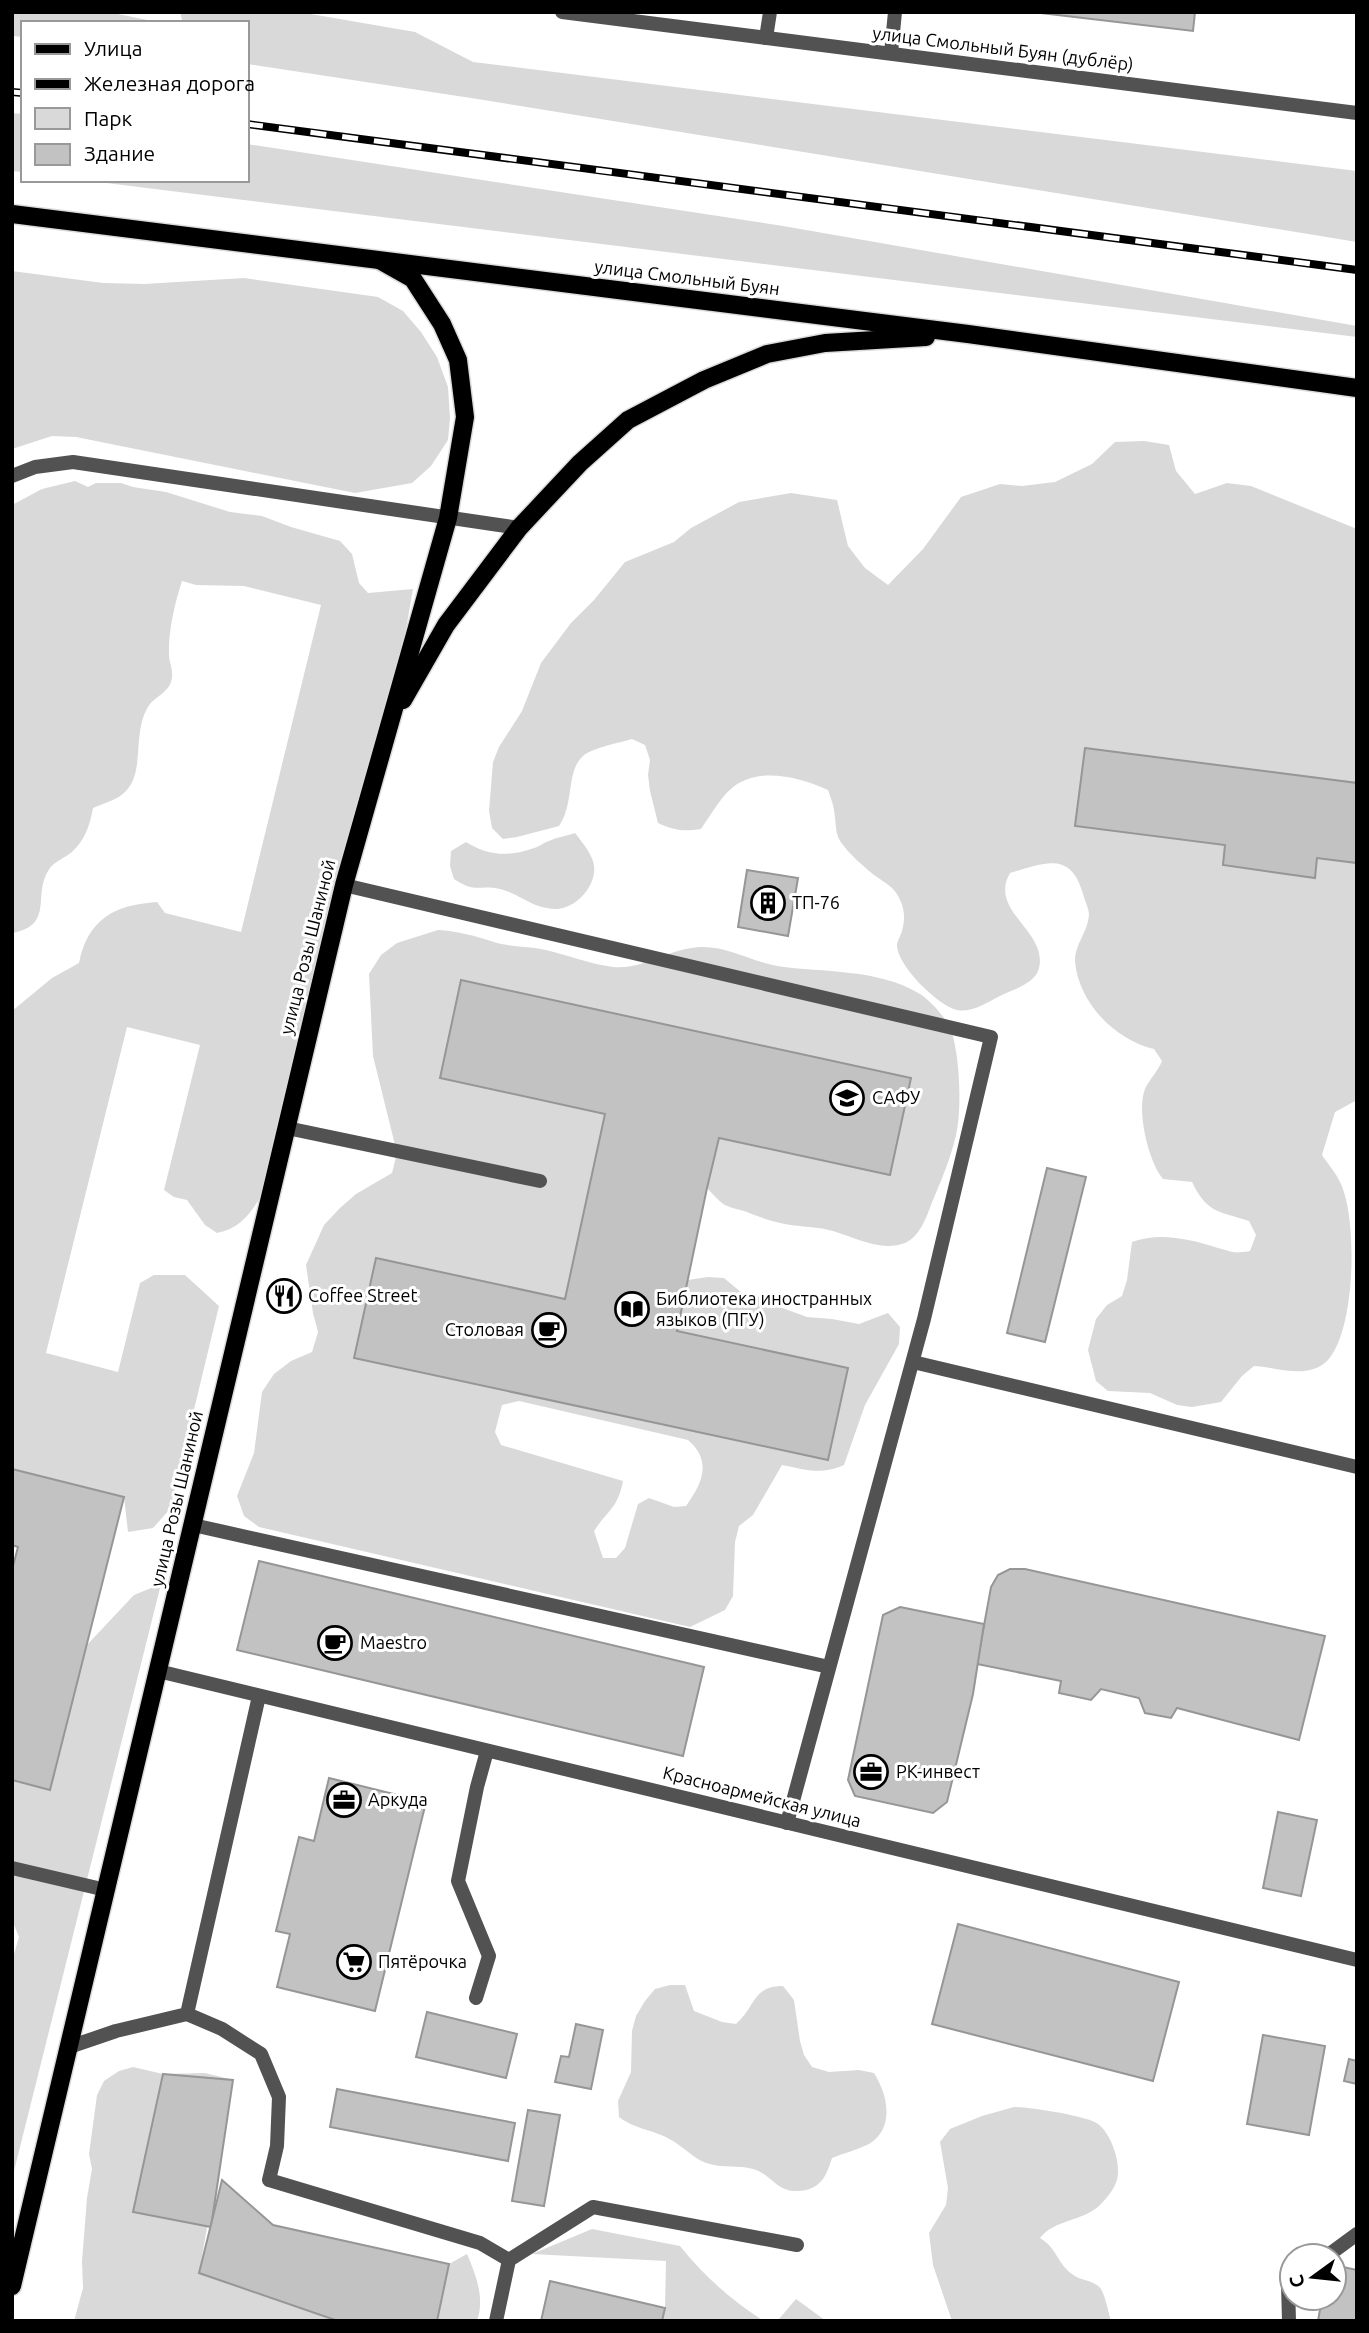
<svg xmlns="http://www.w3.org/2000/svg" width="1369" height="2333" font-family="Ubuntu,sans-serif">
<rect width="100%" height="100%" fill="#fff"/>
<g fill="#d9d9d9" fill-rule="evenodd">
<path d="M 12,12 L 108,12 L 162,23 L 23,23 L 23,37 L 12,36 Z"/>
<path d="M 180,12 L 299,12 L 415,32 L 473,62 L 1357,171 L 1357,242 L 471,98 L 247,64 L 247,23 L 183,23 Z"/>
<path d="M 12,113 L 23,114 L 23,172 L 12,171 Z"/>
<path d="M 247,144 L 783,226 L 1357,326 L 1357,337 L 82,180 L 247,180 Z"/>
<path d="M 12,271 L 103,283 L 144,284 L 244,278 L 378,297 L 403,311 L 421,332 L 437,357 L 448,387 L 450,418 L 448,440 L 431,466 L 412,483 L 355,493 L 76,437 L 52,436 L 12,449 Z"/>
<path d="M 1144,441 L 1169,445 L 1176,471 L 1195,494 L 1227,483 L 1251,486 L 1357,529 L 1357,1100 L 1335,1112 L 1322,1155 C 1328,1164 1336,1173 1340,1182 C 1358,1217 1356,1332 1327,1361 C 1307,1380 1277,1367 1254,1366 L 1242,1376 L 1221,1402 L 1192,1407 L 1177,1405 L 1150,1393 L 1108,1391 L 1096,1381 L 1088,1350 L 1096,1319 L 1107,1305 L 1122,1296 L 1127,1280 L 1132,1242 C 1160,1232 1189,1239 1218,1248 C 1234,1252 1232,1254 1250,1251 L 1256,1235 L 1249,1221 C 1218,1211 1207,1213 1192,1182 L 1163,1179 C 1149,1163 1136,1111 1145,1089 C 1149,1080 1158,1071 1162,1061 L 1154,1049 C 1115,1040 1079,1003 1075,962 C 1074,945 1088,932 1089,915 C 1089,909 1085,901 1083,894 C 1071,850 1044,863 1010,873 C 988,911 1048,931 1039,968 C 1035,985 1010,990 996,998 C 985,1004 970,1013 957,1010 C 937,1005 898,966 897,946 C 897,941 901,935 902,931 C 905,920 905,910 900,900 C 895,887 885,883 874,875 C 862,865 849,854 840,841 C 835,833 836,820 834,810 C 833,803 830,796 828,790 C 802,778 765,768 739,783 C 723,792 711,815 701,829 C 684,832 673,830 658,823 L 650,791 L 648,775 L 650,760 L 645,745 L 632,739 C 618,743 602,746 589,752 C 564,764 576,802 559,826 L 517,837 L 503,839 L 492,828 L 489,811 L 493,762 L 499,747 L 522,711 L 541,663 L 571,623 L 594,600 L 625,562 L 674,542 L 691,528 L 739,502 L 791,493 L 837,500 L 848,546 L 865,568 L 888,585 L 923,549 L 961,497 L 1000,484 L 1022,486 L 1055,482 L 1092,464 L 1115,442 Z"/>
<path d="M 75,481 L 88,487 L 96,483 L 121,483 L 133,487 L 166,492 L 230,512 L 262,516 L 291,527 L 340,541 L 352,554 L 359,583 L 368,593 L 413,589 L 406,629 L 266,1188 C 253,1209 243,1228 217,1233 L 205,1225 L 187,1200 L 174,1197 L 164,1190 L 200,1045 L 127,1027 L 46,1353 L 118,1372 L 140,1283 L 154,1275 L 185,1275 L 219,1306 L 170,1509 L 153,1528 L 128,1532 L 124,1497 L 12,1469 L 12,1011 L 52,978 L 79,963 C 88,919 114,905 157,902 L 165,913 L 241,932 L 321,605 L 244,586 L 196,585 L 182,581 C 175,602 168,632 169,655 C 169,662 173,669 172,676 C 172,690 158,695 150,704 C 131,730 146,770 126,791 C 118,800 104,803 93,808 C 90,825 85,840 72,852 C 65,858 55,861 50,868 C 31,894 56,925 12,933 L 12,505 L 42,489 Z"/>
<path d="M 575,833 C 582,842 589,850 593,861 C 600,882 577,910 555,909 C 531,908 520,894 500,889 C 479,884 476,894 454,879 L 450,866 L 451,851 L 466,842 C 488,856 509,857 534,848 C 539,847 543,843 549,841 C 557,837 567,836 575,833 Z"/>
<path d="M 438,930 C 458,931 475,936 494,942 C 509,947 526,946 541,949 C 565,954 589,964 613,967 C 644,970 670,948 700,947 C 728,946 750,961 777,966 C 824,973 877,968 920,994 C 930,1000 947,1019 951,1030 C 960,1055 962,1110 956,1135 C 951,1157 942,1179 933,1200 C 927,1215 921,1236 905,1243 C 877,1254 846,1231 818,1228 C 787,1225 776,1224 747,1212 C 739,1209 728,1208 722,1203 C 717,1199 712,1193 707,1188 L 719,1138 L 890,1175 L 911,1078 L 461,980 L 440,1078 L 605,1114 L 565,1299 L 376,1258 L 355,1358 L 828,1460 L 848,1368 L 677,1331 L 688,1280 L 708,1277 L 724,1278 L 742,1293 L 760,1297 L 769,1303 L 807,1317 L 832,1319 L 859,1324 L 888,1313 L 900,1327 L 899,1344 L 865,1405 L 844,1465 C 821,1475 806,1470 782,1465 L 753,1515 L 739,1526 L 735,1542 L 733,1596 L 725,1610 L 690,1627 L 259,1527 L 244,1516 L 237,1496 L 254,1453 L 262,1392 L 274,1374 L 291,1361 L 312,1352 L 318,1332 L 313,1313 L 306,1265 L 324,1225 L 340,1208 L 356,1194 L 392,1173 L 397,1153 L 373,1056 L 369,974 L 381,955 L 397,943 ZM 519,1401 L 688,1440 C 712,1461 703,1482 686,1506 L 674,1507 L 649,1498 L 638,1504 L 625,1548 L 616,1558 L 603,1558 L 594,1531 C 608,1510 618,1508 623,1481 L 501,1445 L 495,1432 L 502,1405 Z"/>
<path d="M 161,1584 L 12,2179 L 12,1961 L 19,1937 L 12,1920 L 12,1780 L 50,1790 L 86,1646 L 134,1595 Z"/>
<path d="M 670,1985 L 685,1985 L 694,2011 L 722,2022 L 736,2024 C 756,2007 752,1986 783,1986 L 794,2000 L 800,2041 L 804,2055 L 812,2067 L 829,2072 L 859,2070 L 874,2073 C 888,2095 895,2128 869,2144 C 857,2150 844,2153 832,2158 C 827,2173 823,2186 806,2190 C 777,2196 774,2175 753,2169 C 739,2165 723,2168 710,2164 C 696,2161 685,2148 673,2141 C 654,2129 638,2131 619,2117 L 618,2101 L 631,2072 L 632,2031 L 636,2016 L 645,2001 L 655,1989 Z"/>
<path d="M 133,2067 L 163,2074 L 205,2073 L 233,2080 L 199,2273 L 338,2321 L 74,2321 L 83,2288 L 82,2261 L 87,2198 L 92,2169 L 89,2154 L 97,2095 L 104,2081 L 119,2071 Z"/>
<path d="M 1014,2107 C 1029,2107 1088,2116 1098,2124 C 1110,2133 1119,2157 1118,2173 C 1118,2185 1108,2197 1100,2205 C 1082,2222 1055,2219 1040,2238 C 1057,2248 1057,2263 1072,2274 C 1080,2281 1095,2280 1101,2289 C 1106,2298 1108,2311 1111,2321 L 952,2321 L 933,2265 L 929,2233 L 946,2205 L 948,2188 L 940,2142 L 950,2129 L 982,2116 Z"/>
<path d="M 592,2229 L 680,2246 C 704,2276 732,2301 764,2321 L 662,2321 L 665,2308 L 666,2261 L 532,2254 Z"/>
<path d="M 467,2254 C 476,2275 485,2298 477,2321 L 437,2321 L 449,2264 Z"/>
<path d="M 796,2299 L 826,2321 L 774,2321 L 779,2319 Z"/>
</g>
<g fill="#c2c2c2" stroke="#969696" stroke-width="2">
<path d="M 1032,12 L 1195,12 L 1193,31 Z"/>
<path d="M 1085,748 L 1357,783 L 1357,863 L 1317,858 L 1315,878 L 1223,865 L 1225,845 L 1075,826 Z"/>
<path d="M 747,870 L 798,878 L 788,936 L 738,927 Z"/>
<path d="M 461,980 L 911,1078 L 890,1175 L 719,1138 L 707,1188 L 677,1331 L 848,1368 L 828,1460 L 354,1358 L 376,1258 L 565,1299 L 605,1114 L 440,1078 Z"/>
<path d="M 1047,1168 L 1086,1177 L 1045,1342 L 1007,1333 Z"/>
<path d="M 12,1469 L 124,1497 L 50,1790 L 12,1780 L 12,1570 L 18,1547 L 12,1545 Z"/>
<path d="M 259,1561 L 704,1667 L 683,1756 L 237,1650 Z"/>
<path d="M 1010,1569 L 1025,1569 L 1325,1636 L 1299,1740 L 1177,1708 L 1171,1718 L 1145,1713 L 1139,1698 L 1101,1689 L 1091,1700 L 1059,1693 L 1061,1681 L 977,1664 L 991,1587 L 998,1575 Z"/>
<path d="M 900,1607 L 984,1624 L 973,1694 L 947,1802 L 933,1813 L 855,1796 L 848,1780 L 883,1615 Z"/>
<path d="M 329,1778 L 426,1802 L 375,2011 L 277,1987 L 290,1934 L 276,1931 L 299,1837 L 314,1841 Z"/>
<path d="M 1278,1812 L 1317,1820 L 1301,1896 L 1263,1888 Z"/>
<path d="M 958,1924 L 1179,1982 L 1153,2081 L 932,2024 Z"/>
<path d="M 427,2012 L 517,2034 L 506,2078 L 416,2057 Z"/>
<path d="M 576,2024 L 603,2030 L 591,2089 L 555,2082 L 561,2056 L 569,2057 Z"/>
<path d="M 1263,2035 L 1325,2046 L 1309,2135 L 1247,2124 Z"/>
<path d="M 1349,2059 L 1357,2061 L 1357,2084 L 1344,2081 Z"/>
<path d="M 163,2074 L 233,2080 L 211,2227 L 133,2212 Z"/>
<path d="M 337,2089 L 515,2123 L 508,2161 L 330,2127 Z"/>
<path d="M 528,2110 L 560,2115 L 544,2206 L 512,2201 Z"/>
<path d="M 222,2180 L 273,2225 L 449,2264 L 437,2321 L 338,2321 L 199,2273 Z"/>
<path d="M 1334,2265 L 1357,2270 L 1357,2321 L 1318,2321 L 1322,2298 L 1334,2298 Z"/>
<path d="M 550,2281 L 665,2308 L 662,2321 L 541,2321 Z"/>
</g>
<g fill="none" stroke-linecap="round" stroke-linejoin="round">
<g stroke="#dbdbdb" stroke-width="21">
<g id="primary">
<path d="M 12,214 L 968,334 L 1357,388"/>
<path d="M 403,700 L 446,625 L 519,528 L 580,463 L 628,420 L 704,380 L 767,354 L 825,343 L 926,337"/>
<path d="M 12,2286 L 344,885 L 448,518 L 465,417 L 458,360 L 442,324 L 413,279 L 381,261"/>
</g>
</g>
<g stroke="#525252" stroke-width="14">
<path d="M 766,38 L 770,12"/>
<path d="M 891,53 L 895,12"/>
<path d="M 12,476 L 35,467 L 73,462 L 519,528"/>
<path d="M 344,885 L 991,1037 L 924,1319 L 787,1823"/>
<path d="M 287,1128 L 540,1181"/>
<path d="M 913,1362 L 1357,1467"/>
<path d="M 193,1525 L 829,1667"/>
<path d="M 12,1868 L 106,1890"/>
<path d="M 476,1998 L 489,1956 L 458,1881 L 477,1787 L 487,1751"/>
<path d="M 187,2014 L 222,2029 L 261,2054 L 279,2097 L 277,2146 L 269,2180 L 480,2243 L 509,2260"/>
<path d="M 69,2047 L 116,2031 L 187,2014 L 259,1696"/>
<path d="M 1327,2256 L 1357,2234"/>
<path d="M 496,2321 L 509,2260 L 593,2207 L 797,2245"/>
<path d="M 1289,2321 L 1288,2284 L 1292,2281"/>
</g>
<g stroke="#525252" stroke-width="14">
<path d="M 562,12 L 1357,113"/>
<path d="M 158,1671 L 1357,1960"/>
</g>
<use href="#primary" stroke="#000" stroke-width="18"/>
<g stroke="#000" stroke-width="8">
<g id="rail">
<path d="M 12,92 L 23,93"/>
<path d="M 247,124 L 1357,270"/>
</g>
</g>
<use href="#rail" stroke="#fff" stroke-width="5" stroke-dasharray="16" stroke-linecap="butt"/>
</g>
<defs>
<g id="building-ring" transform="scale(1.75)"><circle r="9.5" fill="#fff" stroke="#000" stroke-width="1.5"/><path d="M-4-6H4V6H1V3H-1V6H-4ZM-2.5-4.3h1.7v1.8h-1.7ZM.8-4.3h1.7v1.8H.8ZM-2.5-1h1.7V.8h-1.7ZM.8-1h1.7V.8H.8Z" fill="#000"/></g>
<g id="university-ring" transform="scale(1.75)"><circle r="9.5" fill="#fff" stroke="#000" stroke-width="1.5"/><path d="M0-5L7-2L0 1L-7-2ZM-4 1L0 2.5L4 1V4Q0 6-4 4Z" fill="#000"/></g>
<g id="restaurant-ring" transform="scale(1.75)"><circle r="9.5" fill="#fff" stroke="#000" stroke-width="1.5"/><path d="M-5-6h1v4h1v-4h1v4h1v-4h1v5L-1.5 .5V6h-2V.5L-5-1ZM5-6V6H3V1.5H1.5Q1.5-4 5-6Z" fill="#000"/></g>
<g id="library-ring" transform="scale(1.75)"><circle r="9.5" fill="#fff" stroke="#000" stroke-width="1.5"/><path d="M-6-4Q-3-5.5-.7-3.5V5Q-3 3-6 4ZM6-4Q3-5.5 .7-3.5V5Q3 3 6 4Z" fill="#000"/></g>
<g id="cafe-ring" transform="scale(1.75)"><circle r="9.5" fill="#fff" stroke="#000" stroke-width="1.5"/><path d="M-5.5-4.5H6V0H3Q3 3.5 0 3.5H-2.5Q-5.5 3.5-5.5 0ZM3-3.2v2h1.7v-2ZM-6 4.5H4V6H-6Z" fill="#000"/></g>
<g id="office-ring" transform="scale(1.75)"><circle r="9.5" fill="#fff" stroke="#000" stroke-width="1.5"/><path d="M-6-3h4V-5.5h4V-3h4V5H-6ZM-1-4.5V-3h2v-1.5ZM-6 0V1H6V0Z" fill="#000"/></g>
<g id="supermarket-ring" transform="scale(1.75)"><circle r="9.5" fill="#fff" stroke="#000" stroke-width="1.5"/><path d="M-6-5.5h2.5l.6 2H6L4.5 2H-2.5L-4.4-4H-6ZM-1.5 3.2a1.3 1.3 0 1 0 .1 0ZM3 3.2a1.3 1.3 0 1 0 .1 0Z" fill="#000"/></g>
</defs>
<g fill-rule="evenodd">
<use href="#building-ring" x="768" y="903"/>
<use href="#university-ring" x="847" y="1098"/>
<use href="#restaurant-ring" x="284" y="1296"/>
<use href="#library-ring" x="632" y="1309"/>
<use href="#cafe-ring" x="549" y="1330"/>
<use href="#cafe-ring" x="335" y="1643"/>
<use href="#office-ring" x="871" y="1772"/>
<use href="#office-ring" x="344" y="1800"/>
<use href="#supermarket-ring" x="354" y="1962"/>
</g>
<g text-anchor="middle" stroke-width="6" stroke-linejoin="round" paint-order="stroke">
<g font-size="18" fill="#000" stroke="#fff">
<text transform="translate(1003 49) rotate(7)" y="6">улица Смольный Буян (дублёр)</text>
<text transform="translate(687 278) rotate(7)" y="6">улица Смольный Буян</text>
<text transform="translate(308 947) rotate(-76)" y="6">улица Розы Шаниной</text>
<text transform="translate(177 1499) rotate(-77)" y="6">улица Розы Шаниной</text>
<text transform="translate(762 1797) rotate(14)" y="6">Красноармейская улица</text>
</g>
<g font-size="18" fill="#000" stroke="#fff" text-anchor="start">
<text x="792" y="909">ТП-76</text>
<text x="872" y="1104">САФУ</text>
<text x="308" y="1302">Coffee Street</text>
<text x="656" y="1305">Библиотека иностранных<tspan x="656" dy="21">языков (ПГУ)</tspan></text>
<text x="524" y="1336" text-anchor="end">Столовая</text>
<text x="360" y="1649">Maestro</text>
<text x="896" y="1778">РК-инвест</text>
<text x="368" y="1806">Аркуда</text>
<text x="378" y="1968">Пятёрочка</text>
</g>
</g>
<rect width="1369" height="2333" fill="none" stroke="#000000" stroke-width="28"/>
<rect x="21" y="21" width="228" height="161" fill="#ffffff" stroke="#999999" stroke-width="2"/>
<rect x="35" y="44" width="35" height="10" fill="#000000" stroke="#999999" stroke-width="2"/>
<text x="84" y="56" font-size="21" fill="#000000">Улица</text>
<rect x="35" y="79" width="35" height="10" fill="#000000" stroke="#999999" stroke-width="2"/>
<text x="84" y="91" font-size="21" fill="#000000">Железная дорога</text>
<rect x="35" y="108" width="35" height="21" fill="#d9d9d9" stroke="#999999" stroke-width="2"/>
<text x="84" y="126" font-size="21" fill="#000000">Парк</text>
<rect x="35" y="144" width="35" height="21" fill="#c2c2c2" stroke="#999999" stroke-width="2"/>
<text x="84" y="161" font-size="21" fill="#000000">Здание</text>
<g transform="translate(1313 2277) rotate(255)"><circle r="33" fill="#ffffff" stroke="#999999" stroke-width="2"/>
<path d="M0-5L12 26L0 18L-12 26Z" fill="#000000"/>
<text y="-10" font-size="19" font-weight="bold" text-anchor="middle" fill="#000000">С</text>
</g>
</svg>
